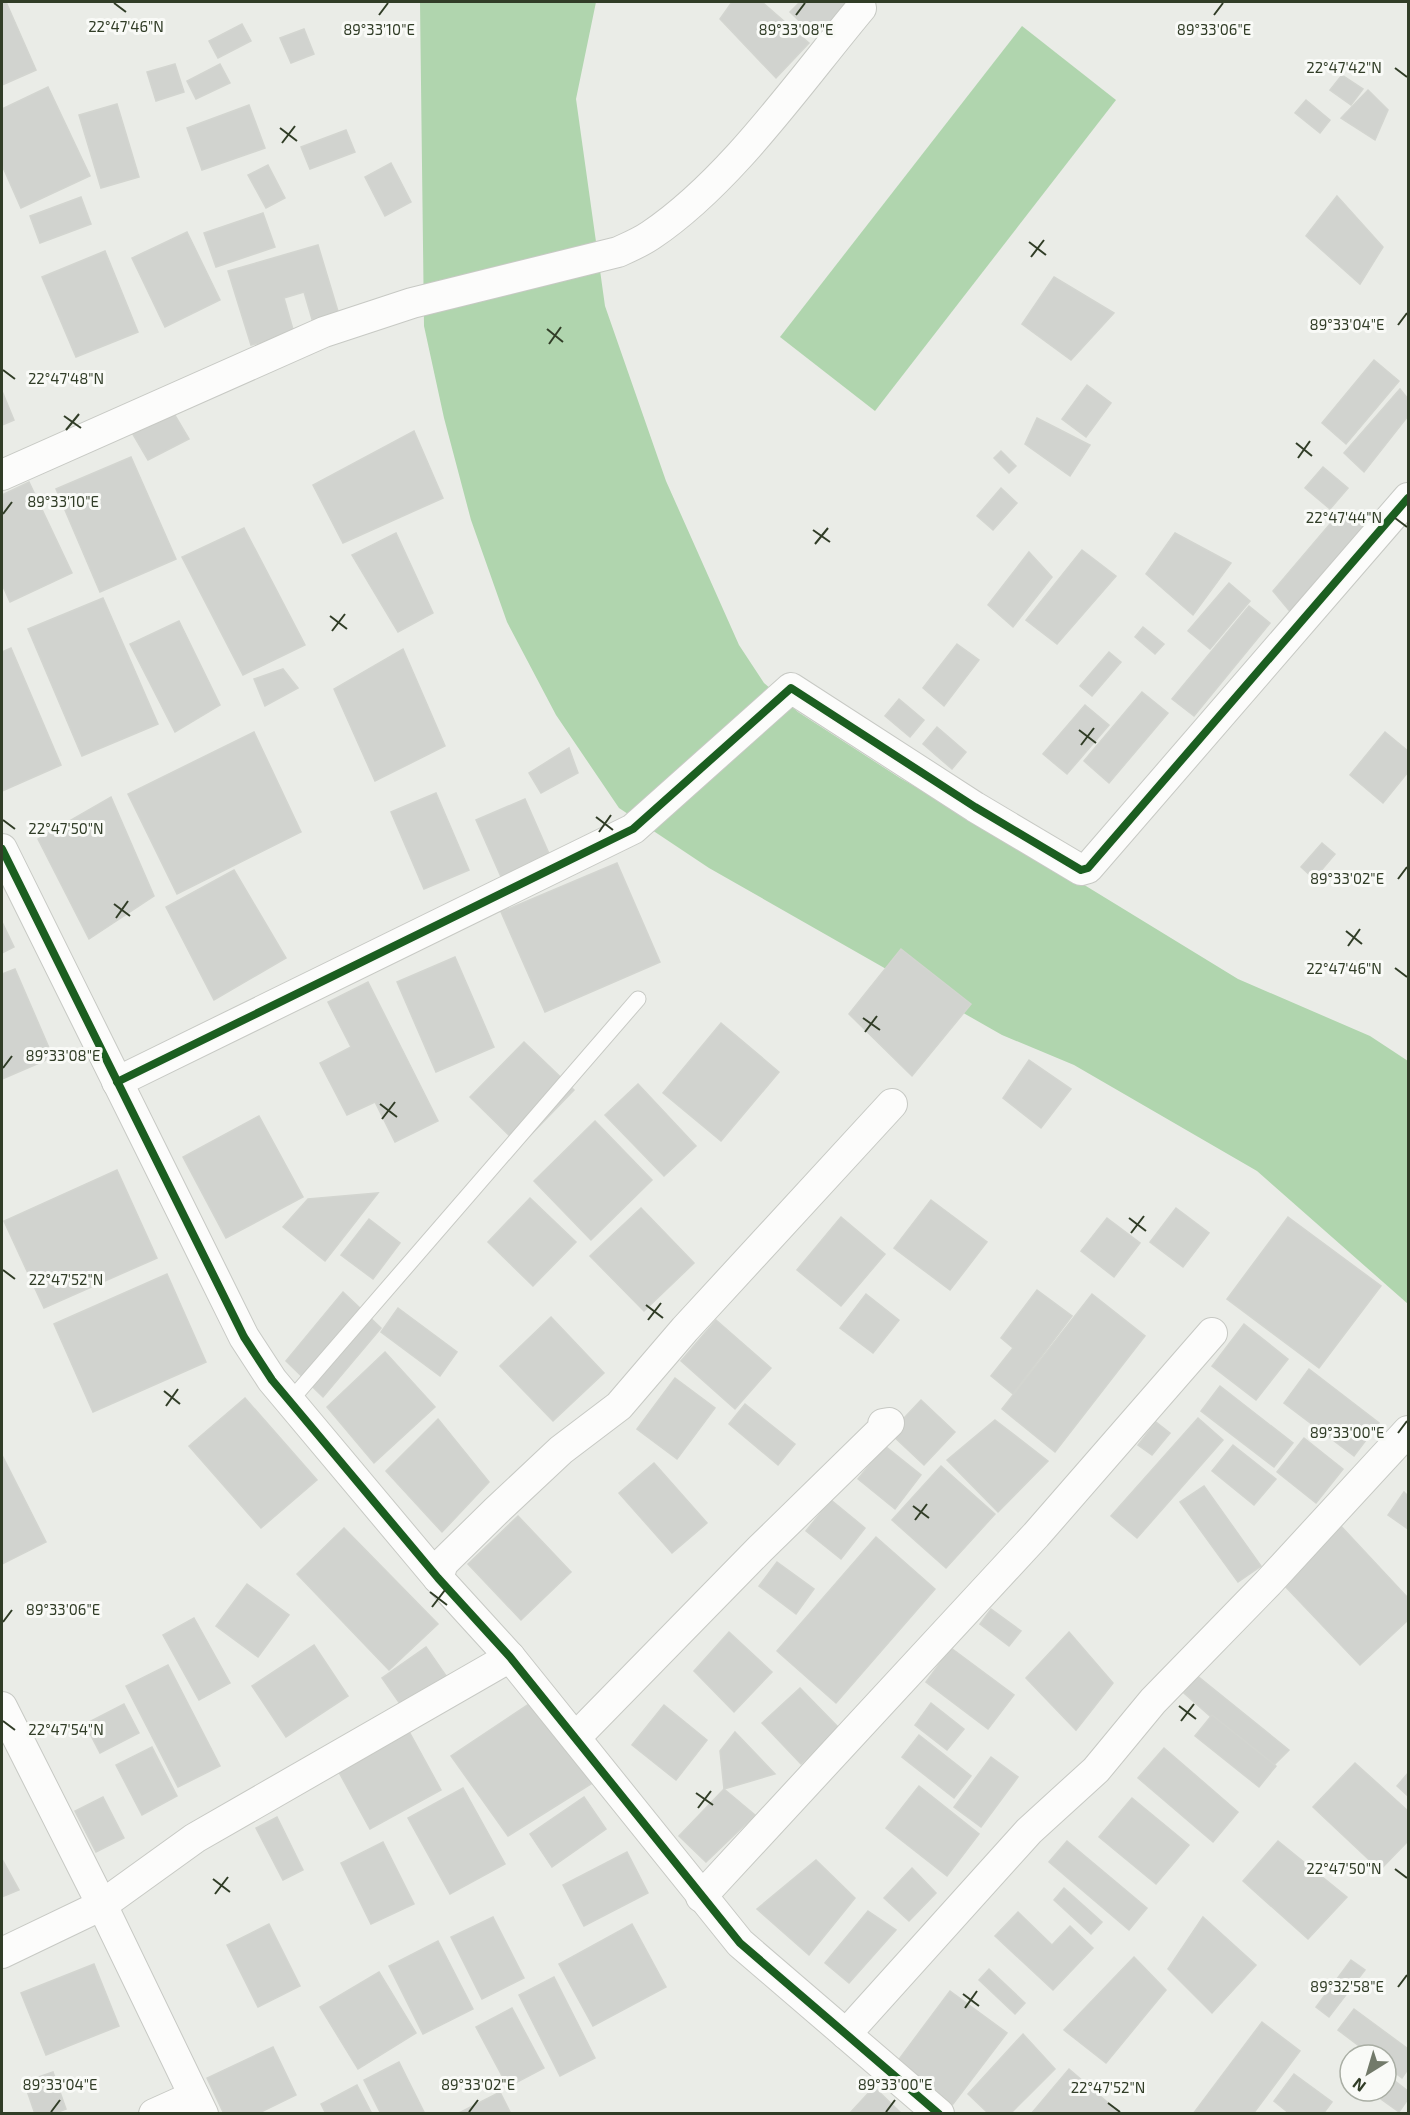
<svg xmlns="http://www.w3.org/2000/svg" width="1410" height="2115" font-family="'Exo 2',sans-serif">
<rect width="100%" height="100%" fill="#eaece7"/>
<g fill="#b0d5ae">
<path d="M 420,2 L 596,2 L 576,99 L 605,306 L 666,481 L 739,645 L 764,683 L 798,712 L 900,778 L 1032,853 L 1238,979 L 1370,1036 L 1408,1061 L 1408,1304 L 1257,1171 L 1074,1065 L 1002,1035 L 709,868 L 619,808 L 556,715 L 507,622 L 471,520 L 444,418 L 424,326 Z"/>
<path d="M 1022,26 L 1116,100 L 875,411 L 780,337 Z"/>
</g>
<g fill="#d1d3cf" stroke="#d3d5d0" stroke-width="1.5">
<path d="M 2,2 L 6,2 L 36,70 L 2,85 Z"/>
<path d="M 732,2 L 762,2 L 809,43 L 776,78 L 720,19 Z"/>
<path d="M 800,2 L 849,2 L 817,38 L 790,12 Z"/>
<path d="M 242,24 L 251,41 L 218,58 L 209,41 Z"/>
<path d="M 304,29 L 314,54 L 291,63 L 280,38 Z"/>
<path d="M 175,64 L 184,92 L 156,101 L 147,72 Z"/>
<path d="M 220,64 L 230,83 L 196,99 L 187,81 Z"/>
<path d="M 1342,75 L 1363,89 L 1351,105 L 1330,90 Z"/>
<path d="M 48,87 L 90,176 L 21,208 L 2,165 L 2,109 Z"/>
<path d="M 1368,90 L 1388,110 L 1375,140 L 1341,118 Z"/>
<path d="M 1306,100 L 1330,120 L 1320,133 L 1295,113 Z"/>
<path d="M 117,104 L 139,177 L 101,188 L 79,115 Z"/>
<path d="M 249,105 L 265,148 L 202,170 L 187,128 Z"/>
<path d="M 346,130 L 355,152 L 310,169 L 301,147 Z"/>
<path d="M 391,163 L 411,202 L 385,216 L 365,177 Z"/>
<path d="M 268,165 L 285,198 L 266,208 L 248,175 Z"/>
<path d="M 1337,196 L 1383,247 L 1360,284 L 1306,236 Z"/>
<path d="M 81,197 L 91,224 L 40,243 L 30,216 Z"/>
<path d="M 263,213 L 275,247 L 216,267 L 204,233 Z"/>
<path d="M 187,232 L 220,300 L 165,327 L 132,258 Z"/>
<path d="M 318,245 L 340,318 L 314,326 L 304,292 L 284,298 L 294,333 L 251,345 L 228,271 Z"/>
<path d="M 105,251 L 138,332 L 76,357 L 42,277 Z"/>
<path d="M 1054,277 L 1114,313 L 1071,360 L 1022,324 Z"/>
<path d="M 1374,360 L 1399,381 L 1346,444 L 1322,423 Z"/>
<path d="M 1087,385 L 1111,403 L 1086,437 L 1062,419 Z"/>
<path d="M 1400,389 L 1408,399 L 1408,416 L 1364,472 L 1344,453 Z"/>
<path d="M 2,391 L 14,420 L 2,425 Z"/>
<path d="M 170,407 L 189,439 L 148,460 L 131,431 Z"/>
<path d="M 1037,418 L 1090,445 L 1070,476 L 1025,444 Z"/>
<path d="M 414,431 L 443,498 L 343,543 L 313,485 Z"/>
<path d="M 1001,451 L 1016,466 L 1009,473 L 994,458 Z"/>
<path d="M 131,457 L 176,559 L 100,592 L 56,489 Z"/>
<path d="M 1323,467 L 1348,488 L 1330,509 L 1305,488 Z"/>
<path d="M 29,482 L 72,573 L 10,602 L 2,584 L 2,495 Z"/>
<path d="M 1001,488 L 1017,503 L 993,530 L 977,516 Z"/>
<path d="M 1341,511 L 1363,527 L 1293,615 L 1273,591 Z"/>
<path d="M 244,528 L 305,645 L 243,675 L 182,557 Z"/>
<path d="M 396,533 L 433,613 L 398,632 L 352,555 Z"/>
<path d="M 1175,533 L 1231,563 L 1193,615 L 1146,574 Z"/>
<path d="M 1082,550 L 1116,576 L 1057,644 L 1026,620 Z"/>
<path d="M 1029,552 L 1052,577 L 1013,627 L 988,605 Z"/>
<path d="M 1229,583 L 1250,601 L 1210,649 L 1188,631 Z"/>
<path d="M 103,598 L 158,724 L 82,756 L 28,629 Z"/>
<path d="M 1249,606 L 1270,623 L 1194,716 L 1172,699 Z"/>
<path d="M 179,621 L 220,705 L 175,732 L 130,644 Z"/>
<path d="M 1143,627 L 1164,644 L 1155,654 L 1135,637 Z"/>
<path d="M 957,644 L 979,660 L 944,706 L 923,688 Z"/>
<path d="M 11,648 L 61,765 L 2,791 L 2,652 Z"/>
<path d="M 403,649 L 445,746 L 375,781 L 334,689 Z"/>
<path d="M 1109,652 L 1121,662 L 1092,696 L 1080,686 Z"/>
<path d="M 283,669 L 298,688 L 265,706 L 254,679 Z"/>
<path d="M 1142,692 L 1168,713 L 1109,783 L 1084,761 Z"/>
<path d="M 899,699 L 924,720 L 910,737 L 885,716 Z"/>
<path d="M 1085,705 L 1109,725 L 1067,774 L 1043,754 Z"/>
<path d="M 937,727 L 966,752 L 952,769 L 923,744 Z"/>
<path d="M 254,732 L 301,832 L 177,894 L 128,794 Z"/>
<path d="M 1385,732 L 1408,751 L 1408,772 L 1383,803 L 1350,775 Z"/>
<path d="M 569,748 L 578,773 L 541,793 L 529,773 Z"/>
<path d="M 436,793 L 469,870 L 424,889 L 391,812 Z"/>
<path d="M 111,797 L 154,896 L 89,939 L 38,839 Z"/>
<path d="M 525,799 L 551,858 L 502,879 L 476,820 Z"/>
<path d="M 1322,843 L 1335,854 L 1314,879 L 1301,867 Z"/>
<path d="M 617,863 L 660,962 L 545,1012 L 501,912 Z"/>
<path d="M 234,870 L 286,958 L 214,1000 L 166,907 Z"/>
<path d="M 2,922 L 14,947 L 2,953 Z"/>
<path d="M 901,949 L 971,1004 L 912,1076 L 849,1014 Z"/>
<path d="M 455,957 L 494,1047 L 436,1072 L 397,982 Z"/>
<path d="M 15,969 L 53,1057 L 2,1079 L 2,974 Z"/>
<path d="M 368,982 L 438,1121 L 395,1142 L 375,1102 L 347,1115 L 320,1063 L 351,1047 L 328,1002 Z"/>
<path d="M 721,1023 L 779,1072 L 721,1141 L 663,1093 Z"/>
<path d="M 524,1042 L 574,1090 L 520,1146 L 470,1097 Z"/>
<path d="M 1029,1060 L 1071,1089 L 1041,1128 L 1003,1098 Z"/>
<path d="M 638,1084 L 696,1146 L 664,1176 L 605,1115 Z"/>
<path d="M 259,1116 L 303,1197 L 226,1238 L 183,1157 Z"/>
<path d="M 595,1121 L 652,1180 L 591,1240 L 534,1181 Z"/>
<path d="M 117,1170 L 157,1258 L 44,1308 L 4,1221 Z"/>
<path d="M 378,1193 L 325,1261 L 283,1227 L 308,1199 Z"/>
<path d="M 530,1198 L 576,1242 L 533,1286 L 488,1242 Z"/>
<path d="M 931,1200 L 987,1242 L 950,1290 L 894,1248 Z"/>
<path d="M 641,1208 L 694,1263 L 644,1311 L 590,1256 Z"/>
<path d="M 1176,1208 L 1209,1233 L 1183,1267 L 1150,1242 Z"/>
<path d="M 841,1217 L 885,1254 L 841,1306 L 797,1270 Z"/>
<path d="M 1288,1217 L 1381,1286 L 1319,1368 L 1227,1299 Z"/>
<path d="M 1107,1218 L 1140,1243 L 1114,1277 L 1081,1251 Z"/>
<path d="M 369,1219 L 400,1243 L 373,1279 L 341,1255 Z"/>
<path d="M 167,1274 L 206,1362 L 93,1412 L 54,1324 Z"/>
<path d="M 1037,1290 L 1072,1316 L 1013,1394 L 991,1376 L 1013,1348 L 1001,1338 Z"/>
<path d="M 343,1292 L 381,1328 L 323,1397 L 286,1361 Z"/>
<path d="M 866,1294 L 899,1320 L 873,1353 L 840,1328 Z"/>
<path d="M 1092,1294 L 1145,1336 L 1055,1452 L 1002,1409 Z"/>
<path d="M 398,1308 L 457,1352 L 440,1376 L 381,1332 Z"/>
<path d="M 551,1317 L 604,1373 L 553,1421 L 500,1366 Z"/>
<path d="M 716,1320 L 771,1368 L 735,1409 L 681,1361 Z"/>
<path d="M 1244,1324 L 1288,1359 L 1256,1400 L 1212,1366 Z"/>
<path d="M 385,1352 L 435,1407 L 374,1463 L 327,1407 Z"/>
<path d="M 1309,1369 L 1379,1423 L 1354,1456 L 1284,1403 Z"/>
<path d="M 675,1378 L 715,1408 L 677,1459 L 637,1429 Z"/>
<path d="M 1220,1386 L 1293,1443 L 1274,1467 L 1201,1411 Z"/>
<path d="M 245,1398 L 317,1480 L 261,1528 L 189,1446 Z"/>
<path d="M 921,1400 L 955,1432 L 924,1465 L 890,1433 Z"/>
<path d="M 745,1404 L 795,1444 L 778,1465 L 729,1424 Z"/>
<path d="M 1198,1418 L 1223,1440 L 1137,1538 L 1111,1516 Z"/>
<path d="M 438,1419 L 489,1482 L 442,1532 L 386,1471 Z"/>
<path d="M 995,1420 L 1048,1461 L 998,1512 L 947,1460 Z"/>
<path d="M 1156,1422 L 1170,1433 L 1152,1455 L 1138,1445 Z"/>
<path d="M 1304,1438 L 1343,1469 L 1316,1503 L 1277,1472 Z"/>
<path d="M 1233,1445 L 1276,1479 L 1254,1505 L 1212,1471 Z"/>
<path d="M 885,1446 L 921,1475 L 895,1509 L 858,1479 Z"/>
<path d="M 2,1455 L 46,1542 L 2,1564 Z"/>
<path d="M 654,1463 L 707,1523 L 672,1553 L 619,1493 Z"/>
<path d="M 941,1466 L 995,1514 L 946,1568 L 892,1520 Z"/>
<path d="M 1204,1486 L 1261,1566 L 1238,1582 L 1180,1502 Z"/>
<path d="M 1404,1492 L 1408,1496 L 1408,1529 L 1388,1515 Z"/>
<path d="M 831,1500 L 865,1528 L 841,1559 L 806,1531 Z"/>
<path d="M 518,1516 L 571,1572 L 521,1620 L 468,1564 Z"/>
<path d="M 1338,1523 L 1408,1598 L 1408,1620 L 1360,1665 L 1282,1583 Z"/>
<path d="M 344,1528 L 438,1624 L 389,1670 L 297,1574 Z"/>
<path d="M 876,1537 L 935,1589 L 836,1703 L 777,1651 Z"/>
<path d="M 777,1562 L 814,1589 L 796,1614 L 759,1586 Z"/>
<path d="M 247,1584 L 289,1615 L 258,1657 L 216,1626 Z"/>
<path d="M 991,1609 L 1021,1631 L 1009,1646 L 980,1624 Z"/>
<path d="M 194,1618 L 230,1683 L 199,1700 L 163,1635 Z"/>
<path d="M 729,1632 L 772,1672 L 734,1712 L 694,1671 Z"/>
<path d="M 1069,1632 L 1113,1683 L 1076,1730 L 1026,1678 Z"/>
<path d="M 314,1645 L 348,1696 L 286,1737 L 252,1686 Z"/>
<path d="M 426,1647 L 449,1680 L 405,1711 L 382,1678 Z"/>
<path d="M 951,1648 L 1014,1695 L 988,1729 L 926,1682 Z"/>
<path d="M 168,1665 L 220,1766 L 178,1787 L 126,1686 Z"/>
<path d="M 1195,1674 L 1289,1750 L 1270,1769 L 1184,1693 Z"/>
<path d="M 800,1688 L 839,1728 L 801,1764 L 762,1723 Z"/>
<path d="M 931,1703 L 964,1729 L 947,1750 L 915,1725 Z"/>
<path d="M 124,1704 L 139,1733 L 100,1753 L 85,1724 Z"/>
<path d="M 529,1704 L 594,1782 L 508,1836 L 451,1756 Z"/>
<path d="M 664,1705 L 707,1740 L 676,1780 L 632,1745 Z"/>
<path d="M 1212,1715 L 1276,1766 L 1259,1787 L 1195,1736 Z"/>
<path d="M 406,1726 L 441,1790 L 370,1829 L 335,1765 Z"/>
<path d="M 735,1732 L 775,1774 L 724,1789 L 720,1751 Z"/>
<path d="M 919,1735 L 971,1776 L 954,1798 L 902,1757 Z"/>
<path d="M 152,1747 L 177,1796 L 142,1815 L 116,1765 Z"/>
<path d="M 1164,1748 L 1238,1812 L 1213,1842 L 1138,1778 Z"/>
<path d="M 991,1757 L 1018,1777 L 981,1827 L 954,1807 Z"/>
<path d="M 1355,1763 L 1408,1811 L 1408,1841 L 1380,1870 L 1313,1807 Z"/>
<path d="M 1408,1773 L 1408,1796 L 1397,1786 Z"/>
<path d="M 919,1786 L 979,1834 L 947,1876 L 886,1828 Z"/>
<path d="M 463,1788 L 505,1864 L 450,1894 L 408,1818 Z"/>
<path d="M 724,1789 L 755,1815 L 706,1862 L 679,1836 Z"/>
<path d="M 103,1797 L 124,1838 L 96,1852 L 75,1811 Z"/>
<path d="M 584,1797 L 606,1829 L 552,1867 L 530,1834 Z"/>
<path d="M 1132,1798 L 1189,1845 L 1156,1884 L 1099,1837 Z"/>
<path d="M 277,1817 L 303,1870 L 283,1880 L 256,1828 Z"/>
<path d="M 1067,1841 L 1147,1908 L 1129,1930 L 1049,1862 Z"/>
<path d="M 1278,1841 L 1347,1897 L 1308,1939 L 1243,1881 Z"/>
<path d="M 383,1842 L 414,1904 L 371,1924 L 341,1863 Z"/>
<path d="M 627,1852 L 648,1893 L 584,1926 L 563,1885 Z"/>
<path d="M 2,1859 L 19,1890 L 2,1897 Z"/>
<path d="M 816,1860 L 855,1898 L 809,1955 L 757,1909 Z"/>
<path d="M 912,1868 L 936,1893 L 909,1921 L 884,1898 Z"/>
<path d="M 1064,1888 L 1102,1922 L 1091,1934 L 1054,1900 Z"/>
<path d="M 868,1911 L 896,1930 L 849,1983 L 825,1963 Z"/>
<path d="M 1018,1912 L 1052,1945 L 1070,1926 L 1093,1948 L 1053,1990 L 995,1936 Z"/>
<path d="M 493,1917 L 524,1978 L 482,1999 L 451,1937 Z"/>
<path d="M 1203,1917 L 1256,1965 L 1212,2013 L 1168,1969 Z"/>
<path d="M 269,1924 L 300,1986 L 258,2007 L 227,1945 Z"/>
<path d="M 632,1924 L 666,1987 L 593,2026 L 559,1964 Z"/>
<path d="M 438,1941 L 473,2009 L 423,2034 L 389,1966 Z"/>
<path d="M 1134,1957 L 1166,1990 L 1106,2063 L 1064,2030 Z"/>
<path d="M 1351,1960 L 1365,1970 L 1329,2017 L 1316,2007 Z"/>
<path d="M 94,1964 L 119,2026 L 46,2055 L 21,1993 Z"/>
<path d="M 989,1969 L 1025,2003 L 1015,2014 L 979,1980 Z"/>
<path d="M 379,1972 L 416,2033 L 358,2069 L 320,2007 Z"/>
<path d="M 554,1977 L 595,2058 L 560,2076 L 519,1995 Z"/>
<path d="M 950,1991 L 1007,2033 L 950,2108 L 894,2066 Z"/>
<path d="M 512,2008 L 544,2068 L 508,2087 L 476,2027 Z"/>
<path d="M 1354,2009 L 1408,2049 L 1408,2069 L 1402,2078 L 1386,2066 L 1386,2055 L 1371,2055 L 1338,2030 Z"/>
<path d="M 1262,2022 L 1300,2051 L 1253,2114 L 1193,2114 Z"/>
<path d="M 1023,2034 L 1055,2069 L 1010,2114 L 989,2114 L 968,2094 Z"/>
<path d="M 273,2047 L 296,2095 L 257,2114 L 224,2114 L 207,2078 Z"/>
<path d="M 399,2062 L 425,2114 L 381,2114 L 364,2080 Z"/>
<path d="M 1069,2069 L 1121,2114 L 1031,2114 Z"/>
<path d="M 53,2072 L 66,2109 L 53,2114 L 35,2114 L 24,2082 Z"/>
<path d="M 1294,2074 L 1332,2102 L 1323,2114 L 1290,2114 L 1274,2101 Z"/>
<path d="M 1395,2081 L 1408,2091 L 1408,2099 L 1399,2112 L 1381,2099 Z"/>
<path d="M 357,2085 L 372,2114 L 326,2114 L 321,2104 Z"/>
<path d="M 874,2087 L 902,2114 L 849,2114 Z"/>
<path d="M 500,2092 L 511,2114 L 457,2114 Z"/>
</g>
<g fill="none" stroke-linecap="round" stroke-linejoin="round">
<g stroke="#c7c9c4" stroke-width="17">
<path id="lane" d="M 290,1401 L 638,999"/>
</g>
<g stroke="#c7c9c4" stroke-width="32">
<g id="street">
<path d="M 2,475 L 324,332 L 412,303 L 618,252 C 629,247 641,242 651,235 C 731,181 799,82 861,8"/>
<path d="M 2,849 L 244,1337 L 272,1380 L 438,1578 L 510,1657 L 740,1943 L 939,2114"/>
<path d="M 117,1082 L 633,829 L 791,688 L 975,807 L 1081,870 L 1088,868 L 1408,498"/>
<path d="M 438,1578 L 443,1563 L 496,1511 L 561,1450 L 619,1406 L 685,1329 L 892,1104"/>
<path d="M 2,1707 L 102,1905 L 203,2114"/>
<path d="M 576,1737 L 760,1549 L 889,1423 L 883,1424"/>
<path d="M 701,1897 L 1036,1535 L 1212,1333"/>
<path d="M 2,1953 L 102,1905 L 195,1838 L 510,1657"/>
<path d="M 846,2034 L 1029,1831 L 1096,1770 L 1153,1701 L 1268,1583 L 1408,1431"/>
<path d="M 154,2114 L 194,2096"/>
</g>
</g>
<use href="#lane" stroke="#fcfcfb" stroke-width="15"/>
<use href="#street" stroke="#fcfcfb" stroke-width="30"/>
<g stroke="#f9faf7" stroke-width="11">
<g id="cycleway">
<path d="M 2,849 L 244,1337 L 272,1380 L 438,1578 L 510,1657 L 740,1943 L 939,2114"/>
<path d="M 117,1082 L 633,829 L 791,688 L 975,807 L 1081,870 L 1088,868 L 1408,498"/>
</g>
</g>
<use href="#cycleway" stroke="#1b5e20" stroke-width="8"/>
</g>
<path fill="none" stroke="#313d27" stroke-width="2" d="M 114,3 L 126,12M 379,15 L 388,3M 796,15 L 805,3M 1214,15 L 1223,3M 1395,68 L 1407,77M 280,128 L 297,141M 282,143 L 295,126M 1029,242 L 1046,255M 1031,257 L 1044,240M 1398,325 L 1407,313M 547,329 L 563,342M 549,344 L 561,327M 3,370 L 15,379M 64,416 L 81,428M 66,430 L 79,414M 1296,443 L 1312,456M 1298,458 L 1310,441M 3,514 L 12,502M 1395,518 L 1407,527M 813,530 L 830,542M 815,544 L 828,528M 330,616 L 347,629M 332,631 L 345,614M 1079,730 L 1096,743M 1081,745 L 1094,728M 596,817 L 613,830M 3,820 L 15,829M 599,832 L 611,815M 1398,879 L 1407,867M 114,904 L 130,916M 116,918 L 128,901M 1346,931 L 1362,944M 1348,946 L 1360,929M 1395,968 L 1407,977M 863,1018 L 880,1030M 865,1032 L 877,1016M 3,1068 L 12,1056M 380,1104 L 397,1117M 382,1119 L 395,1102M 1129,1218 L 1146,1231M 1131,1233 L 1144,1216M 3,1270 L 15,1279M 646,1305 L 663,1318M 648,1320 L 661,1303M 164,1391 L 180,1404M 166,1406 L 178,1389M 1398,1433 L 1407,1421M 913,1506 L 929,1518M 915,1520 L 927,1504M 430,1592 L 447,1605M 432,1607 L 445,1590M 3,1622 L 12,1610M 1179,1706 L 1196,1719M 3,1721 L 15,1730M 1181,1721 L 1194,1704M 696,1793 L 713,1805M 698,1808 L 711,1791M 1395,1869 L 1407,1878M 213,1879 L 230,1892M 215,1894 L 228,1877M 1398,1987 L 1407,1975M 963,1994 L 979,2006M 965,2008 L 977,1991M 1108,2103 L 1120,2112M 51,2112 L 60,2100M 469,2112 L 478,2100M 886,2112 L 895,2100"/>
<g font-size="15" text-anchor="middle" fill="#313d27" stroke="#f9faf7" stroke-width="6" stroke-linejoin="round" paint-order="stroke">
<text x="126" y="32">22°47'46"N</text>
<text x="379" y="35">89°33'10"E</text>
<text x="796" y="35">89°33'08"E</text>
<text x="1214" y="35">89°33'06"E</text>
<text x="1344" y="73">22°47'42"N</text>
<text x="1347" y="330">89°33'04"E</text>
<text x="66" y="384">22°47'48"N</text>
<text x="63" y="507">89°33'10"E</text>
<text x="1344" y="523">22°47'44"N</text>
<text x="66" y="834">22°47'50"N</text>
<text x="1347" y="884">89°33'02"E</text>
<text x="1344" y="974">22°47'46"N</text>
<text x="63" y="1061">89°33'08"E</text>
<text x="66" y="1285">22°47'52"N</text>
<text x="1347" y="1438">89°33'00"E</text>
<text x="63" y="1615">89°33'06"E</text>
<text x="66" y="1735">22°47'54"N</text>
<text x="1344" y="1874">22°47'50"N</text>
<text x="1347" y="1992">89°32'58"E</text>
<text x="60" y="2090">89°33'04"E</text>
<text x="478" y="2090">89°33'02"E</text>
<text x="895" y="2090">89°33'00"E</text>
<text x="1108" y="2093">22°47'52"N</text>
</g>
<rect width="1410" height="2115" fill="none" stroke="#313d27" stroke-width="6"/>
<g transform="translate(1368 2073) rotate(217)"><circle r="28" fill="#f9faf7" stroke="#a9aea4" stroke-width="1.5"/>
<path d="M0-4.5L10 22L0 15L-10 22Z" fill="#727a6a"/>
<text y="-9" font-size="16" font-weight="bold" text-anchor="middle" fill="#313d27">N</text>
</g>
</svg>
